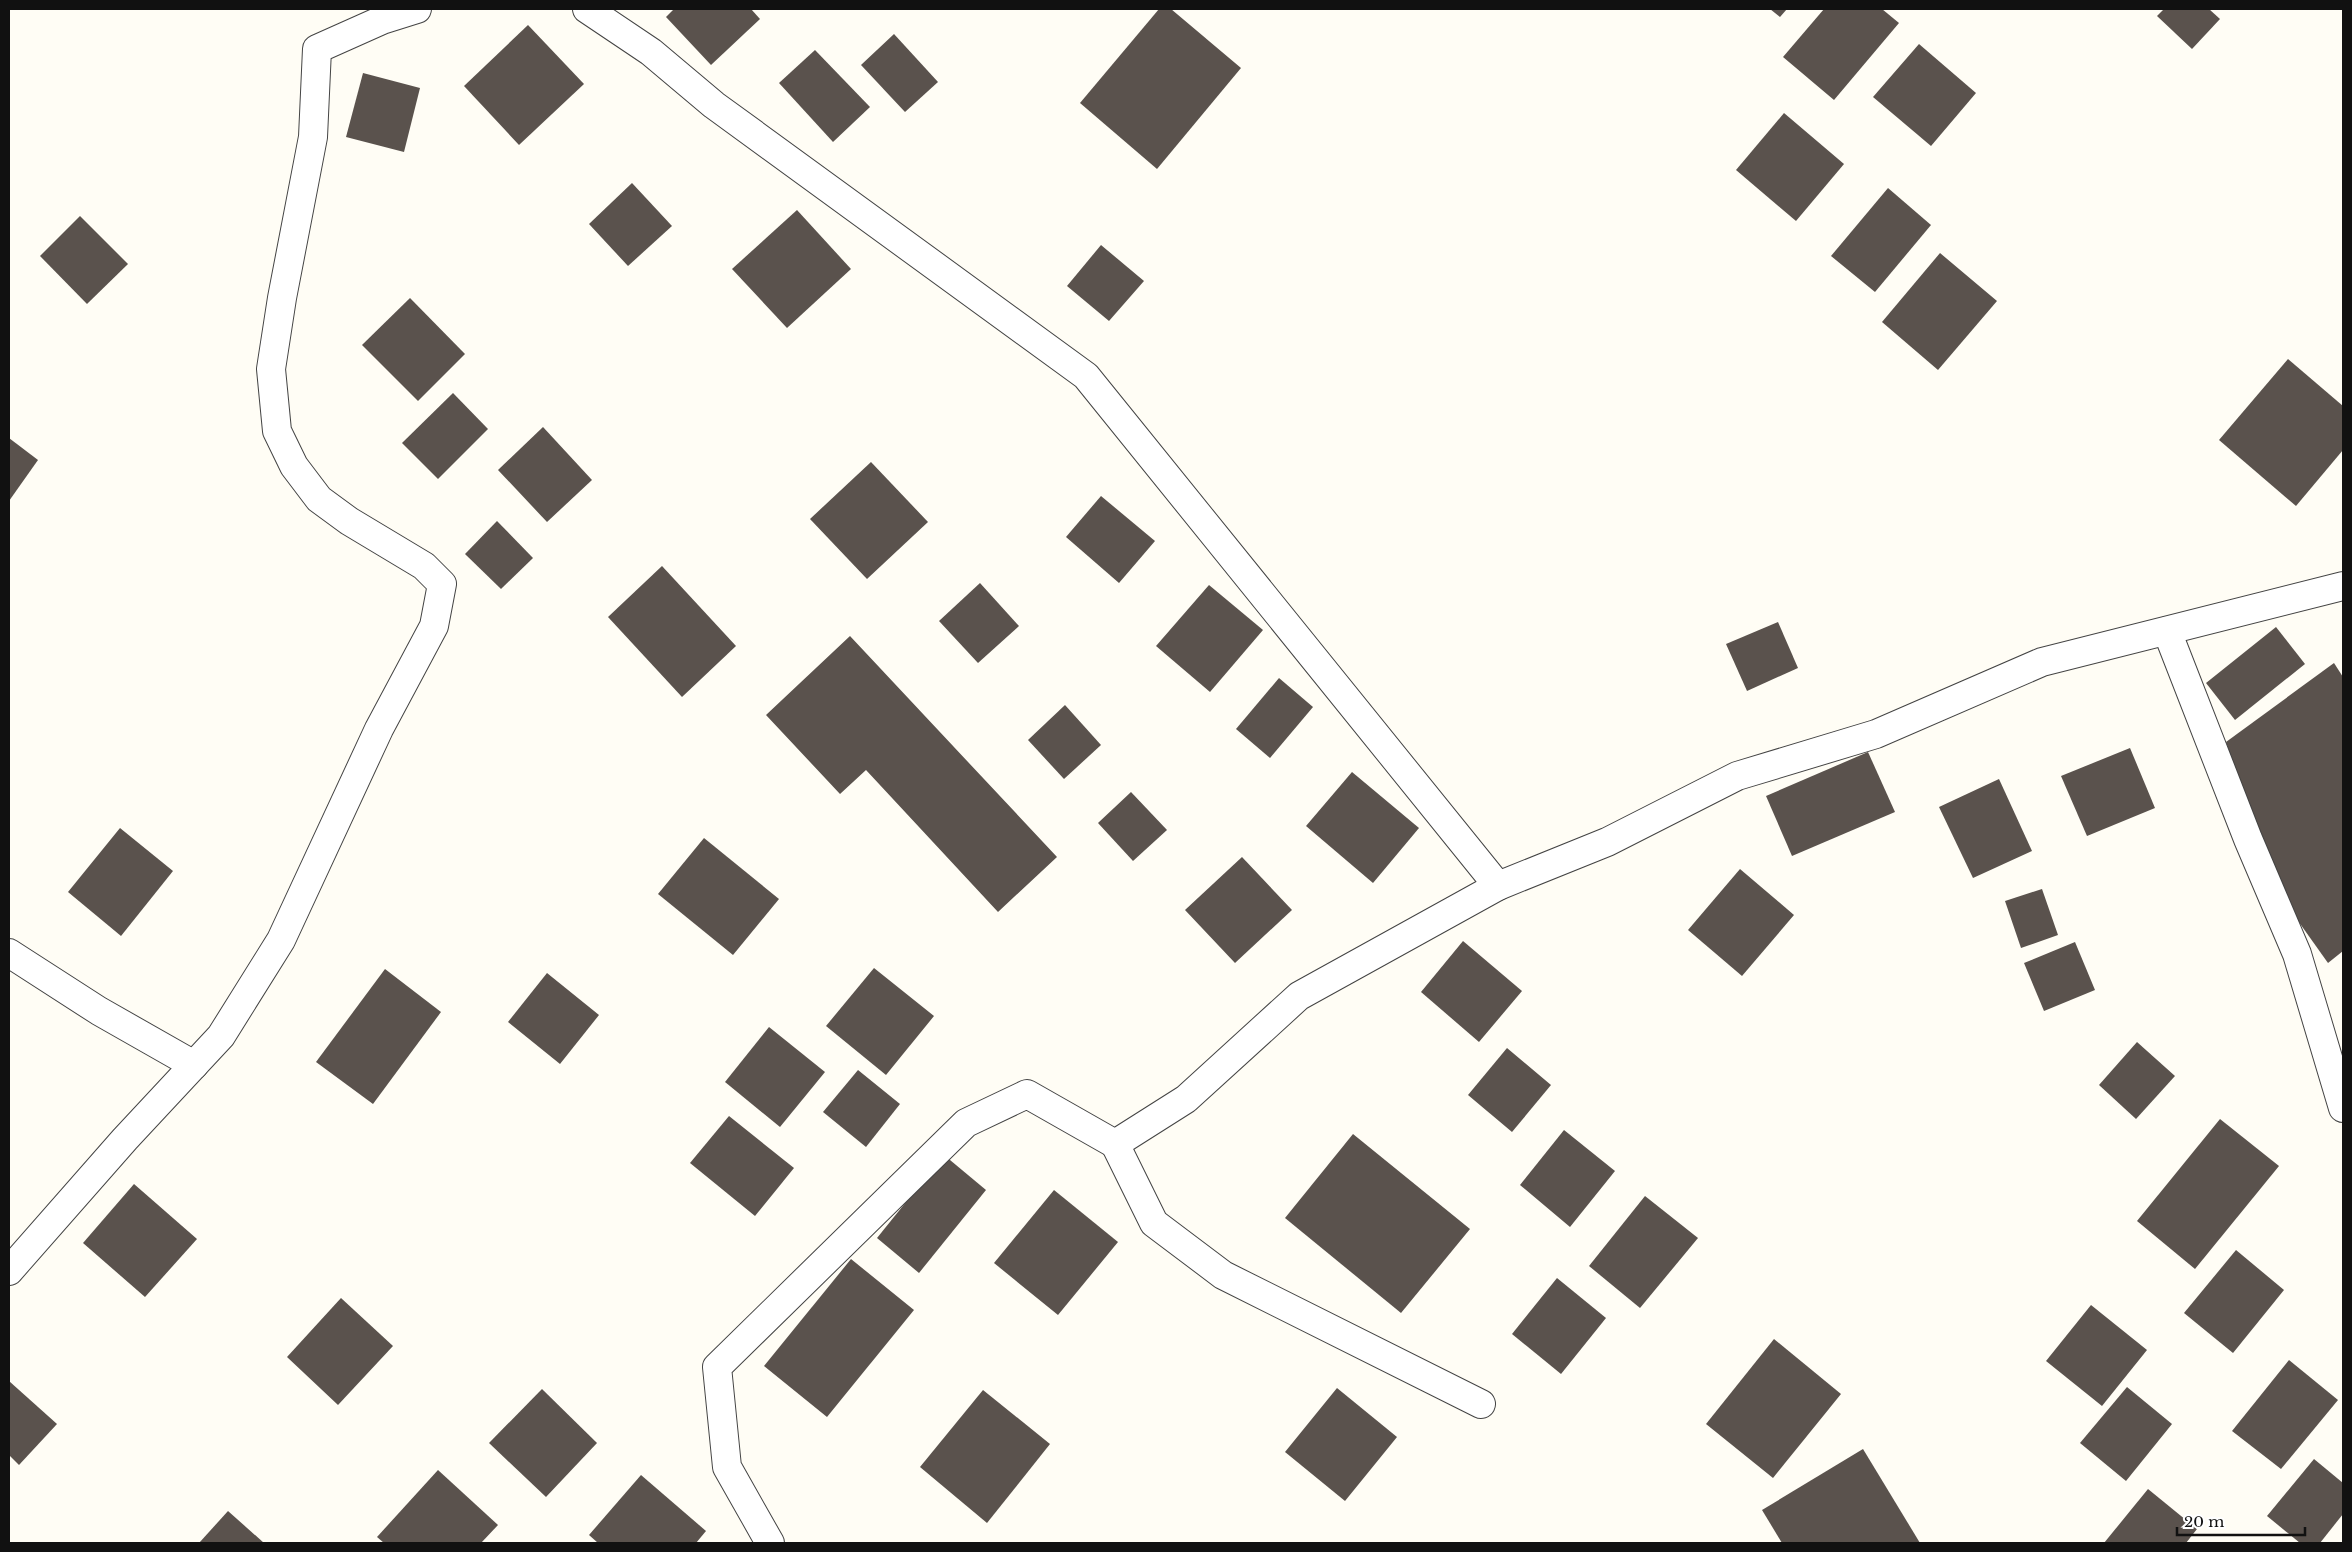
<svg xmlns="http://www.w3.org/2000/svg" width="2352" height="1552" font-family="'Libre Baskerville',serif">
<rect width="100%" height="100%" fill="#fffdf5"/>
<g fill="#5a524d">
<path d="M 674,9 L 751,9 L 760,19 L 711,65 L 666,17 Z"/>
<path d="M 1159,9 L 1171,9 L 1241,68 L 1157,169 L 1080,103 Z"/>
<path d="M 1770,9 L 1787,9 L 1780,17 Z"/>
<path d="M 1824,9 L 1882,9 L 1899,23 L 1834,100 L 1783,57 Z"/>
<path d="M 2164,9 L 2209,9 L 2220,19 L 2192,49 L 2157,16 Z"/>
<path d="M 528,25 L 584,84 L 519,145 L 464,86 Z"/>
<path d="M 894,34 L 938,82 L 905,112 L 861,65 Z"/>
<path d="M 1919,44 L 1976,93 L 1931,146 L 1873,97 Z"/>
<path d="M 815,50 L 870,107 L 833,142 L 779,83 Z"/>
<path d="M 363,73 L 420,88 L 404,152 L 346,137 Z"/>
<path d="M 1784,113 L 1844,164 L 1796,221 L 1736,170 Z"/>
<path d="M 632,183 L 672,226 L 628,266 L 589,224 Z"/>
<path d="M 1888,188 L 1931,225 L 1875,292 L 1831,256 Z"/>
<path d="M 797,210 L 851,269 L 787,328 L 732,269 Z"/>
<path d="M 80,216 L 128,264 L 87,304 L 40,256 Z"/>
<path d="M 1101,245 L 1144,281 L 1109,321 L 1067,286 Z"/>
<path d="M 1940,253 L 1997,301 L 1938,370 L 1882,322 Z"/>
<path d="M 410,298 L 465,354 L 418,401 L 362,345 Z"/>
<path d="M 2288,359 L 2343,406 L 2343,450 L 2296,506 L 2219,440 Z"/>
<path d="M 453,393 L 488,429 L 438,479 L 402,443 Z"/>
<path d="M 543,427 L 592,480 L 547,522 L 498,470 Z"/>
<path d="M 9,438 L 38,460 L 9,501 Z"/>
<path d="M 871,462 L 928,522 L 867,579 L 810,519 Z"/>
<path d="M 1101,496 L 1155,541 L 1119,583 L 1066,537 Z"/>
<path d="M 497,521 L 533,558 L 501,589 L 465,554 Z"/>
<path d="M 662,566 L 736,646 L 682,697 L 608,617 Z"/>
<path d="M 980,583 L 1019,626 L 978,663 L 939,621 Z"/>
<path d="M 1209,585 L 1263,630 L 1210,692 L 1156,646 Z"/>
<path d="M 1778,622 L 1798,668 L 1747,691 L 1726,644 Z"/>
<path d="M 2276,627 L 2305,664 L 2235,720 L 2206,683 Z"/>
<path d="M 850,636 L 1057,857 L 998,912 L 866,770 L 840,794 L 766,715 Z"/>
<path d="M 2334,663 L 2343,677 L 2343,951 L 2328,963 L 2274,887 L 2226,742 Z"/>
<path d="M 1279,678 L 1313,707 L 1270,758 L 1236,729 Z"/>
<path d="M 1065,705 L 1101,745 L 1064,779 L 1028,740 Z"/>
<path d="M 2130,748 L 2155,808 L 2087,836 L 2061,776 Z"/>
<path d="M 1868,752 L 1895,812 L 1792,856 L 1766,796 Z"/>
<path d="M 1352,772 L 1419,828 L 1373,883 L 1306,826 Z"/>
<path d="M 1999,779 L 2032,851 L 1973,878 L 1939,807 Z"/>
<path d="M 1131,792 L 1167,830 L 1133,861 L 1098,823 Z"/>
<path d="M 120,828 L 173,871 L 121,936 L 68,892 Z"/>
<path d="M 704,838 L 779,899 L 733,955 L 658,894 Z"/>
<path d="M 1242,857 L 1292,910 L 1235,963 L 1185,910 Z"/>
<path d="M 1740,869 L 1794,915 L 1742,976 L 1688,930 Z"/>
<path d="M 2042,889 L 2058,935 L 2021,948 L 2005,901 Z"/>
<path d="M 1463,941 L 1522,991 L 1479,1042 L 1421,992 Z"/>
<path d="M 2075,942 L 2095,990 L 2044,1011 L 2024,963 Z"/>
<path d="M 874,968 L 934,1016 L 886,1075 L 826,1026 Z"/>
<path d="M 385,969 L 441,1012 L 373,1104 L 316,1062 Z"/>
<path d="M 547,973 L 599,1015 L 560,1064 L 508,1022 Z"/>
<path d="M 769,1027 L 825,1072 L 780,1127 L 725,1082 Z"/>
<path d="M 2137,1042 L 2175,1076 L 2136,1119 L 2099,1085 Z"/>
<path d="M 1507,1048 L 1551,1085 L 1512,1132 L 1468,1095 Z"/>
<path d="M 858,1070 L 900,1104 L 866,1147 L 823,1112 Z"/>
<path d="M 729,1116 L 794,1168 L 755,1216 L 690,1163 Z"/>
<path d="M 2220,1119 L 2279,1166 L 2195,1269 L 2137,1221 Z"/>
<path d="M 1564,1130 L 1615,1171 L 1570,1227 L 1520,1185 Z"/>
<path d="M 1353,1134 L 1470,1229 L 1401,1313 L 1285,1218 Z"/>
<path d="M 944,1155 L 986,1190 L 919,1273 L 877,1238 Z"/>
<path d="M 134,1184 L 197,1239 L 145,1297 L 83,1243 Z"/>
<path d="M 1054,1190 L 1118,1242 L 1058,1315 L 994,1263 Z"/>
<path d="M 1645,1196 L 1698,1238 L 1640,1308 L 1589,1266 Z"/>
<path d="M 2236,1250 L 2284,1290 L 2233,1353 L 2184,1313 Z"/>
<path d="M 851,1259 L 914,1310 L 827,1417 L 764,1366 Z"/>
<path d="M 1557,1278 L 1606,1318 L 1561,1374 L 1512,1334 Z"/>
<path d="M 341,1298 L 393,1346 L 338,1405 L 287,1357 Z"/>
<path d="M 2091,1305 L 2147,1350 L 2102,1406 L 2046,1361 Z"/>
<path d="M 1774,1339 L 1841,1394 L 1773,1478 L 1706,1424 Z"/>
<path d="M 2289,1360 L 2338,1400 L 2281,1469 L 2232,1431 Z"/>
<path d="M 9,1381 L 57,1424 L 19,1465 L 9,1455 Z"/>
<path d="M 2127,1387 L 2172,1424 L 2126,1481 L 2080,1443 Z"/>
<path d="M 1337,1388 L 1397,1437 L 1345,1501 L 1285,1452 Z"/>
<path d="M 542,1389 L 597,1443 L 546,1497 L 489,1443 Z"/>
<path d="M 983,1390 L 1050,1444 L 987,1523 L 920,1467 Z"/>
<path d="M 1863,1449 L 1920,1543 L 1782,1543 L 1762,1510 Z"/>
<path d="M 2314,1459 L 2343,1483 L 2343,1514 L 2320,1543 L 2300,1543 L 2267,1516 Z"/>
<path d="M 438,1470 L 498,1525 L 481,1543 L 384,1543 L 377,1537 Z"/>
<path d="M 641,1475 L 706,1531 L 696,1543 L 598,1543 L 589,1535 Z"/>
<path d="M 2148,1489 L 2197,1529 L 2186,1543 L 2104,1543 Z"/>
<path d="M 228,1511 L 264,1543 L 199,1543 Z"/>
</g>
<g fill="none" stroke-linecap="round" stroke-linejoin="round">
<g stroke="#444" stroke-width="30">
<g id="street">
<path d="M 587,9 L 651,52 L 714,105 L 1086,376 L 1498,886"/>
<path d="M 2167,631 L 2248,839 L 2297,954 L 2343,1108"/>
<path d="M 9,953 L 99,1011 L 194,1065"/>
<path d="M 1115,1144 L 1154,1223 L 1223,1275 L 1481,1404"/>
<path d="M 9,1271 L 125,1139 L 221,1036 L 281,940 L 379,729 L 434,626 L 442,584 L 424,566 L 349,521 L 319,499 L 294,466 L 277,431 L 271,369 L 282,298 L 313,137 L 317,49 L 382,20 L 417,9"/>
<path d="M 770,1543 L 727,1467 L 717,1367 L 966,1123 L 1027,1094 L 1115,1144 L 1186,1099 L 1299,996 L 1498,886 L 1607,842 L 1737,776 L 1876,734 L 2042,662 L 2343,586"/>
</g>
</g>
<use href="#street" stroke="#fff" stroke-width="28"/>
</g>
<rect width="2352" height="1552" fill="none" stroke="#111111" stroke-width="20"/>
<path d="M2177 1527v8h128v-8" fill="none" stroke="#111111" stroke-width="2.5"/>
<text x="2184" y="1527" font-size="15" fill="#111111" stroke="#ffffff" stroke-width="4" paint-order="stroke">20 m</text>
</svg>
